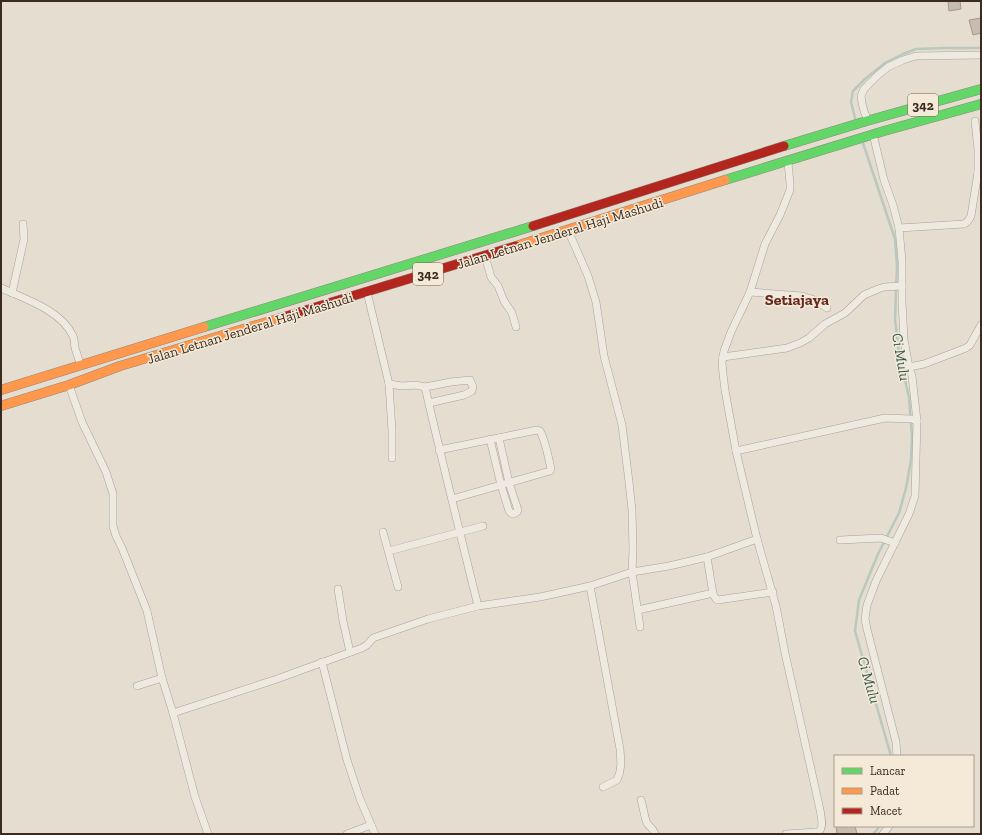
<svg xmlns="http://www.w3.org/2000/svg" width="982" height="835" font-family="'Zilla Slab',serif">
<rect width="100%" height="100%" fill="#e5ddcf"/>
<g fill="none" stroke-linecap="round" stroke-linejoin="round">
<g stroke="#bac9bf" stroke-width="2.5">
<path d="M 856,122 L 851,102 L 853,91 L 865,79 L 885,63 L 903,54 L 916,49 L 944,48 L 981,48"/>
<path d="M 862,140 L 895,239 L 897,266 L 895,319 L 899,352 L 909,398 L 912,436 L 911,460 L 906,488 L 899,513 L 878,554 L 859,600 L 855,631 L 891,756"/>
<path d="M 873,834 L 877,830 L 879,826"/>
</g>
</g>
<g fill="#c8bbb0" stroke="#a5998e">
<path d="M 948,1 L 960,1 L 961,9 L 949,11 Z"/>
<path d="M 981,18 L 981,33 L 973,35 L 969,20 Z"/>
<path d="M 836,826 L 855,826 L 857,834 L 837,834 Z"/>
</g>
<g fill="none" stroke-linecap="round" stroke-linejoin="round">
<g stroke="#aba298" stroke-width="8">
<g id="street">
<path d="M 868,121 L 864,111 L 862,103 L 861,96 L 864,89 L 878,75 L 888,67 L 903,60 L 916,56 L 981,55"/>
<path d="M 975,121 L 978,149 L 978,172"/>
<path d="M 873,134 L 884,180 L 893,205 L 899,228 L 902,261 L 902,302 L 904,340 L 909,367 L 912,376 L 917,421 L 915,496 L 909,514 L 876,581 L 867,605 L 865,619 L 867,629 L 896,742 L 897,756"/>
<path d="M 899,228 L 964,224 C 968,222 969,220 971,216 L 978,172 L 981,172"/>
<path d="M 568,230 L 588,276 L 596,302 L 604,356 L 622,425 L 629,482 L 632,510 L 633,550 L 632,572 L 640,627"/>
<path d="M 485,256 L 491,277 L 498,286 L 504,301 L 512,313 L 516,327"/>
<path d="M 1,288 C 25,299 61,310 73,336 C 75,340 74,344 75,348 C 77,354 79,360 81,366"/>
<path d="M 367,292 L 389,384 L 402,386 L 416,385 L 425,387 L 451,382 L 470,380 L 473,387 L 472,391 L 464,395 L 429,403"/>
<path d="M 750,292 L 802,296 L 815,300 L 827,308"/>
<path d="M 12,293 L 24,239 L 23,224"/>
<path d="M 723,357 L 787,348 L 800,343 L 809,338 L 825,324 L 845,313 L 864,295 L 878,289 L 884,287 L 902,286"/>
<path d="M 909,367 L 924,364 L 966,348 L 970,345 L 981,325"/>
<path d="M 389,384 L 392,431 L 392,458"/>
<path d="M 69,385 L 82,422 L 106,472 L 113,494 L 113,526 L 116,536 L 122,548 L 147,611 L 162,678 L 173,713 L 195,797 L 208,834"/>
<path d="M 425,387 C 442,461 460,533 478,606"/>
<path d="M 490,439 L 501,485 L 509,511 L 511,513 L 513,514 L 517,512 L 518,510 L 509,483 L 499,438"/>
<path d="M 439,450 L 537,430 L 540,431 C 546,442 548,456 551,469 L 550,471 L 452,499"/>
<path d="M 736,451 L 885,418 L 912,419 L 917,421"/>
<path d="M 383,532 L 398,587"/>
<path d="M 840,540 L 881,538 L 895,543"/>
<path d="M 389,551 L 483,526"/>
<path d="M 707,557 L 713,594"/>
<path d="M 590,586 L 620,749 C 621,761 622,770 617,780 L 603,787"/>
<path d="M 338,589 L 343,621 L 350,652"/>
<path d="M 638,610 L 709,594 L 713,594 L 716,599 L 718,600 L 773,592"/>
<path d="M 322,662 L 347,760 L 360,799 L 375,834"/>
<path d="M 137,686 L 162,678"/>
<path d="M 173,713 L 277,679 L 362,648 L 367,645 L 373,638 L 428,619 L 478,606 L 540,597 L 590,586 L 632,572 L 669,566 L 707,557 L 757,539"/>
<path d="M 641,800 C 643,806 645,820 647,823 C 650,828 653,827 655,834"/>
<path d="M 347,834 L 371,825"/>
<path d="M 786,834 L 817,832 C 818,832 820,831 820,830 C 824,826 820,810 819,805 L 785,653 L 776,606 L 757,539 L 736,451 L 725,390 L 723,374 L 722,362 L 724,351 L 731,332 L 750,292 L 765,244 L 780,215 L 790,190 L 790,184 L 788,162"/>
<path d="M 883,834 L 889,826"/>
</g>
</g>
<g stroke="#90887f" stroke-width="10">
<g id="fast">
<path d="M 784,146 L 870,120 L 981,89"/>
<path d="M 725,180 L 884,131 L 981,104"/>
<path d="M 204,327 L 533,226"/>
</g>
</g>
<g stroke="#90887f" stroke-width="10">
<g id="slow">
<path d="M 516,246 L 725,180"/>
<path d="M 1,390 L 204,327"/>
<path d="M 1,406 L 69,385 L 120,366 L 287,316"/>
</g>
</g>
<g stroke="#90887f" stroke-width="10">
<g id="jam">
<path d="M 533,226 L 784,146"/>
<path d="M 287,316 L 516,246"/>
</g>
</g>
<use href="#street" stroke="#eee9e1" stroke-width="7"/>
<use href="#fast" stroke="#63d668" stroke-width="9"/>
<use href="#slow" stroke="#ff974d" stroke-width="9"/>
<use href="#jam" stroke="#b3261e" stroke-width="9"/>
</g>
<g text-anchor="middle" stroke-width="3" stroke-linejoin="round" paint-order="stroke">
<g fill="#f5ead7" stroke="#726457" stroke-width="1">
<rect x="908" y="94" width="30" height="22" rx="3"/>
<rect x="413" y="263" width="30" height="22" rx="3"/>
</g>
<g font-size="13" font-weight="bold" fill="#3a2a20">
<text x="923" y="110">342</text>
<text x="428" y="279">342</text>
</g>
<g font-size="14" fill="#3a2a20" stroke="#f5ead7">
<text transform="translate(560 233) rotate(-17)" y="5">Jalan Letnan Jenderal Haji Mashudi</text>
<text transform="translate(250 328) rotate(-17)" y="5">Jalan Letnan Jenderal Haji Mashudi</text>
</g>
<g font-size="15" font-style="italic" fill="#305953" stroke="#f5ead7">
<text transform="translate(901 357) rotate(80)" y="5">Ci Mulu</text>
<text transform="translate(869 680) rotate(74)" y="5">Ci Mulu</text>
</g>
<g font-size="16" font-weight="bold" fill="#652921" stroke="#f5ead7">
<text x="797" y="305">Setiajaya</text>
</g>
</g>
<rect width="982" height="835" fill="none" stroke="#3a2a20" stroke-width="4"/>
<rect x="834" y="755" width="140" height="72" fill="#f5ead7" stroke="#aa9d8e"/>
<rect x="842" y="768" width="20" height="6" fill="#63d668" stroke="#aa9d8e"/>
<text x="870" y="775" font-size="12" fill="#3a2a20">Lancar</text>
<rect x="842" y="788" width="20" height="6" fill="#ff974d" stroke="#aa9d8e"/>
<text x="870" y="795" font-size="12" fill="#3a2a20">Padat</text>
<rect x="842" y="808" width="20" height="6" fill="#b3261e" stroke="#aa9d8e"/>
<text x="870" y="815" font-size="12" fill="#3a2a20">Macet</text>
</svg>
